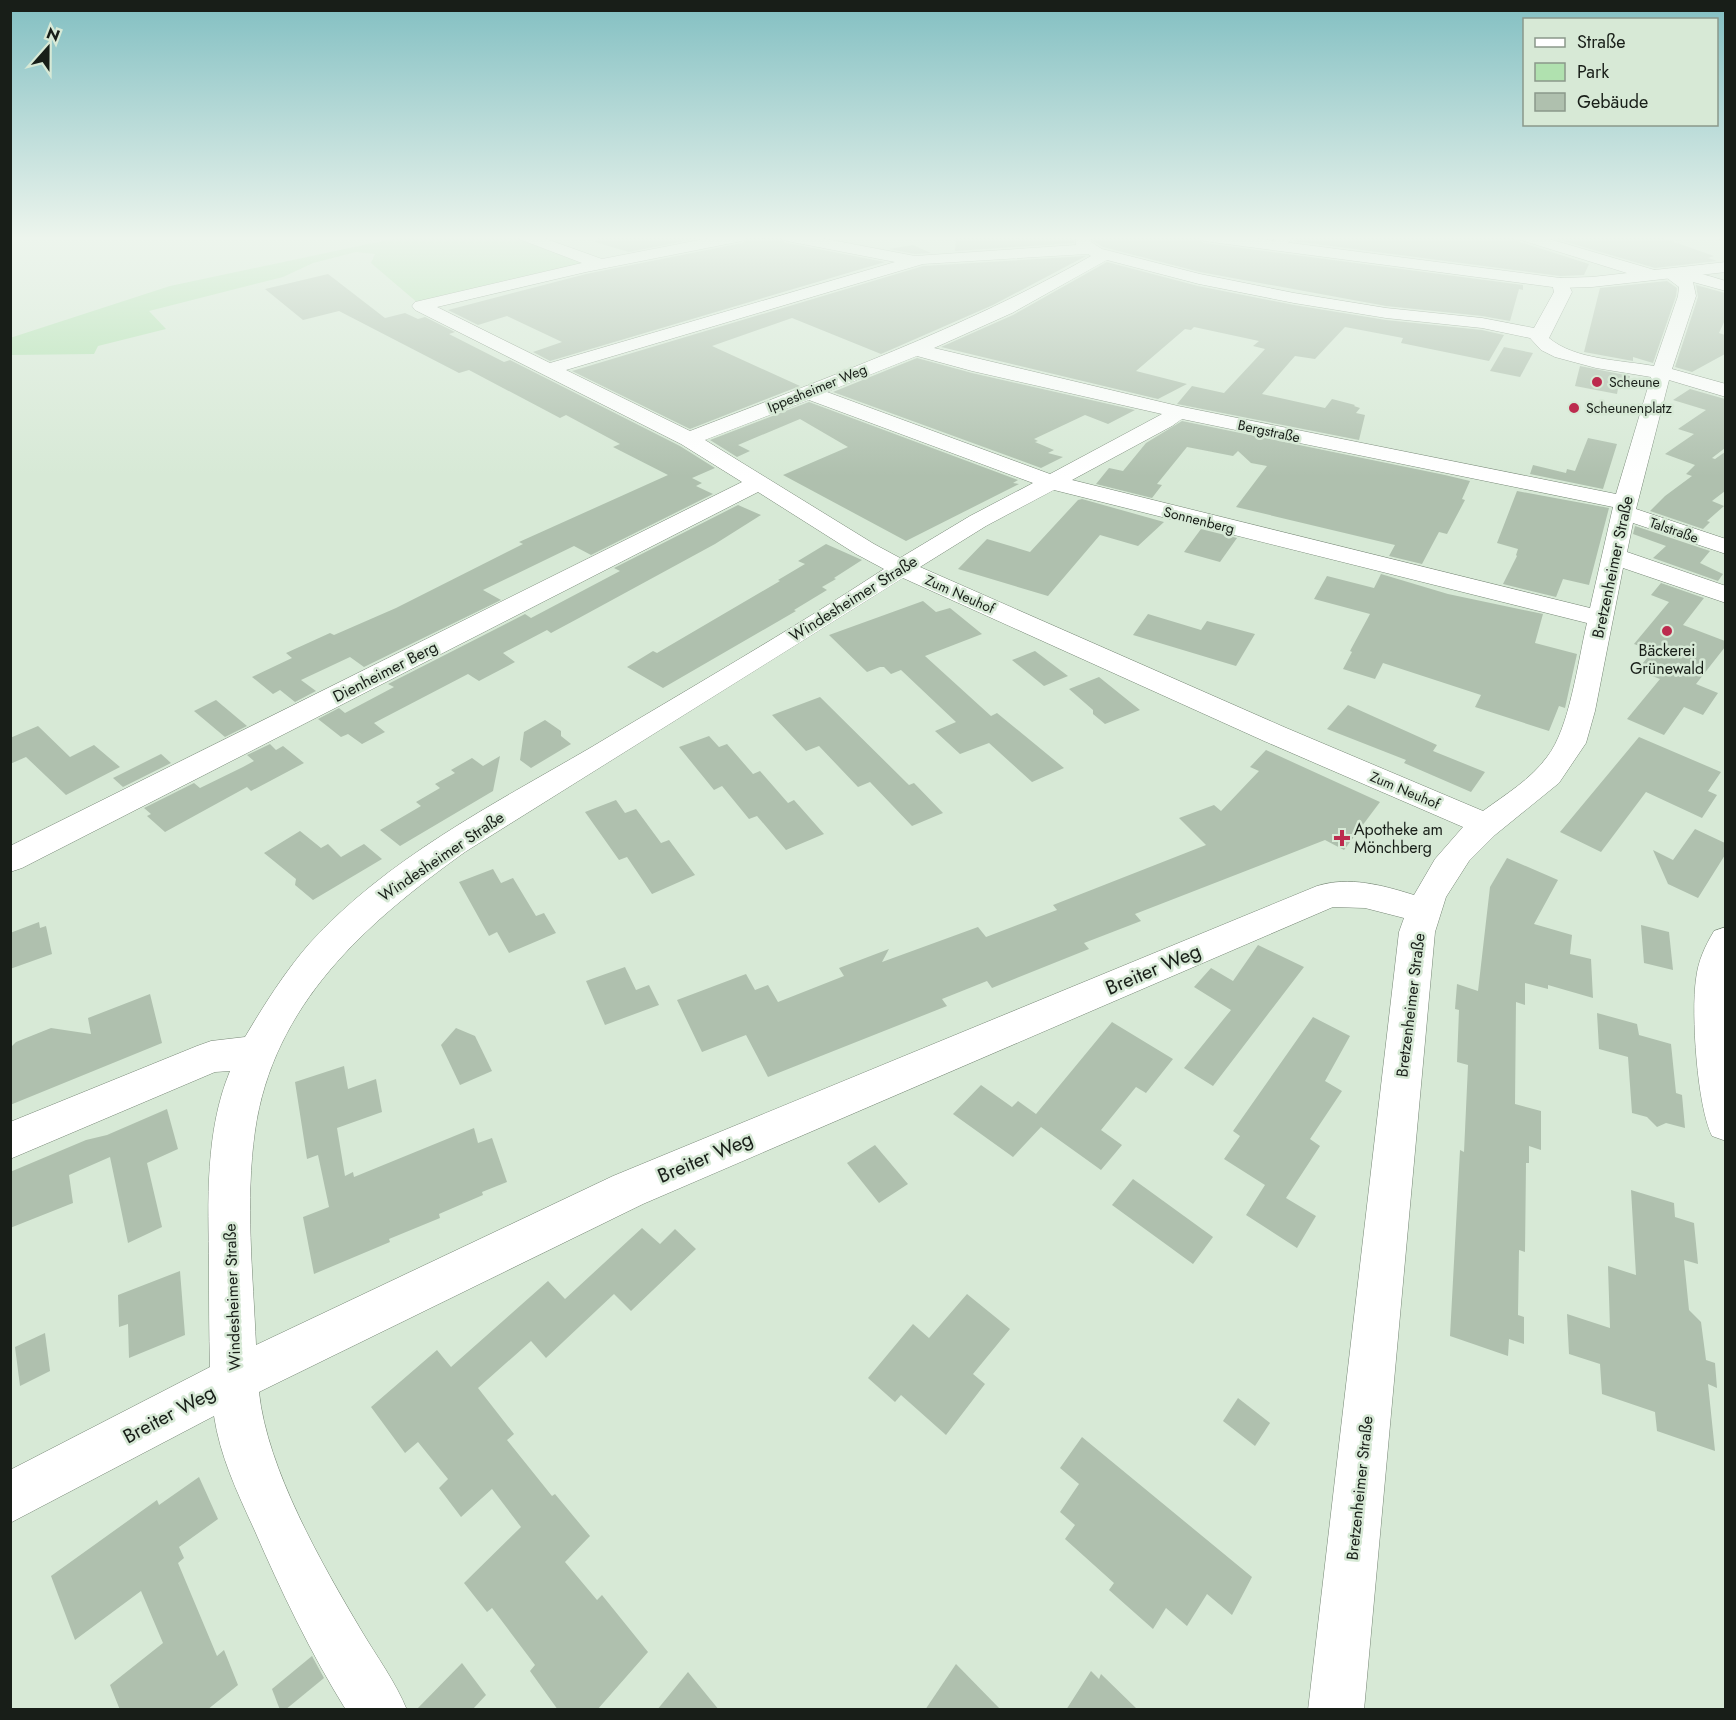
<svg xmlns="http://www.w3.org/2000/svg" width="1736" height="1720" font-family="Jost,sans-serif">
<rect width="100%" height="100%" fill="#d7e9d6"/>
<path fill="#b0e1af" d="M 406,236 L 516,236 L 587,263 L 419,304 L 371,263 L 375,254 L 356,252 L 313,263 L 283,277 L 149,311 L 166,329 L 98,346 L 94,354 L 11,355 L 10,338 L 170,286 Z"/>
<g fill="#afc0ae">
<path d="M 596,236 L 710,236 L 629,252 L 595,242 Z"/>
<path d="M 752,236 L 777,236 L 779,240 L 787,243 L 885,262 L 550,361 L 533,352 L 562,342 L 507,316 L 478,325 L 448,310 L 586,274 L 742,243 Z"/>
<path d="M 956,236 L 1074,236 L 1074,243 L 955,251 Z"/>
<path d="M 1094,236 L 1194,236 L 1204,243 L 1523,285 L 1523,290 L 1519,289 L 1510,321 L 1482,316 L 1386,306 L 1200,272 L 1103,247 L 1093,241 Z"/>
<path d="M 1297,236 L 1514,236 L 1517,241 L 1589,264 L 1584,275 L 1560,276 L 1293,241 Z"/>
<path d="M 1546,236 L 1657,236 L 1714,256 L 1708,258 L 1717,261 L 1655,268 Z"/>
<path d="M 913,245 L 931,253 L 915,254 L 889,249 Z"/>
<path d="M 1086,256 L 993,305 L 881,354 L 792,318 L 712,346 L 800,386 L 690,429 L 572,371 L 923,266 Z"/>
<path d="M 1107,262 L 1198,286 L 1294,305 L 1386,320 L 1482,330 L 1504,335 L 1489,361 L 1401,343 L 1403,338 L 1345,327 L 1315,359 L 1295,356 L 1262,394 L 1325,408 L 1332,399 L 1355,405 L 1354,406 L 1360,408 L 1356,413 L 1365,415 L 1359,440 L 1177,404 L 1192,386 L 1224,393 L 1265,349 L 1253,346 L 1259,341 L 1194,327 L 1191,330 L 1185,329 L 1136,371 L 1187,384 L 1158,399 L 941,347 L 1013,315 Z"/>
<path d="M 328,274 L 385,318 L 405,313 L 418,319 L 425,317 L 455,332 L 449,334 L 504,362 L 510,360 L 680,446 L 715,468 L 692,478 L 702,483 L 696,486 L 713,494 L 591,555 L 574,546 L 483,590 L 501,600 L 364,667 L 350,657 L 301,680 L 316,691 L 295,702 L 280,690 L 273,694 L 252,677 L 292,658 L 286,653 L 330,633 L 334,635 L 396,608 L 523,544 L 519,542 L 668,475 L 613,447 L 620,444 L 566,415 L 560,418 L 469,370 L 459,373 L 339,311 L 303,320 L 265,289 Z"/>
<path d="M 1667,281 L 1677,288 L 1676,296 L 1653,363 L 1633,357 L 1633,361 L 1584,352 L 1600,288 Z"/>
<path d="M 1696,285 L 1725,293 L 1725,320 L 1719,333 L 1725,335 L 1725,354 L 1692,372 L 1675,367 L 1698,297 Z"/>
<path d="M 1504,347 L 1533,353 L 1520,377 L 1490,371 Z"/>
<path d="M 917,358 L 972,373 L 1135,410 L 1108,424 L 1085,415 L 1034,439 L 1038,441 L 1035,442 L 1054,450 L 1048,453 L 1063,457 L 1041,468 L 833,392 Z"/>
<path d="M 1580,366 L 1630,376 L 1628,386 L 1619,383 L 1617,394 L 1575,386 Z"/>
<path d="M 1690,389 L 1725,399 L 1725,448 L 1712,458 L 1715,459 L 1725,452 L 1725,491 L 1712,501 L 1724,506 L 1707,521 L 1710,522 L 1703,529 L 1650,511 L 1665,496 L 1692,476 L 1686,474 L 1695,465 L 1665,454 L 1694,434 L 1678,429 L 1706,410 L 1673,400 Z"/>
<path d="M 809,402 L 1018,480 L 1013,483 L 1019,484 L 906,541 L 783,475 L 848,447 L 800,419 L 738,445 L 750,451 L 737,457 L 710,440 Z"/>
<path d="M 1182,421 L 1445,475 L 1470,481 L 1462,499 L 1465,500 L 1447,534 L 1439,532 L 1422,564 L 1389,556 L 1395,545 L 1236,507 L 1267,466 L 1251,463 L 1238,451 L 1233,456 L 1187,447 L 1157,484 L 1162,485 L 1152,498 L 1096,484 L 1109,468 L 1123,471 L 1146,443 Z"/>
<path d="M 1588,438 L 1617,444 L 1603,489 L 1530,474 L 1533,465 L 1566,473 L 1567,469 L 1575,471 Z"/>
<path d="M 1517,491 L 1609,508 L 1589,585 L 1563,579 L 1556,597 L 1503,584 L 1517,556 L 1516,555 L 1518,549 L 1497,543 Z"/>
<path d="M 1082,499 L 1164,522 L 1138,546 L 1100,535 L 1048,596 L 958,569 L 987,539 L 1030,552 L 1078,500 Z"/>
<path d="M 738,505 L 761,515 L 715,544 L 579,618 L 551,633 L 547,630 L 503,653 L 515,662 L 479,681 L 468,674 L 374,723 L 385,732 L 362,744 L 348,734 L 341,737 L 318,719 L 339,708 L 345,713 L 394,687 L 388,684 L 525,614 L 531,618 L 620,571 L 614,568 Z"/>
<path d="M 1635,526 L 1710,551 L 1700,563 L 1723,574 L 1718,581 L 1653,558 L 1666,546 L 1633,534 Z"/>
<path d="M 1201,529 L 1237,538 L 1220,562 L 1184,552 Z"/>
<path d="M 826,544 L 862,560 L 834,578 L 836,579 L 822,587 L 827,590 L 794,610 L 796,611 L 663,688 L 627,667 L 653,651 L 657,653 L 780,581 L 778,580 L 805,564 L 798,561 Z"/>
<path d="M 1381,574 L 1448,594 L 1543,614 L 1535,643 L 1577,654 L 1565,708 L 1559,706 L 1549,731 L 1475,707 L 1481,695 L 1383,663 L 1375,679 L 1343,669 L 1352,652 L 1350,651 L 1370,614 L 1314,599 L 1327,576 L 1374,588 Z"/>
<path d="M 1661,583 L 1704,598 L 1683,625 L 1725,641 L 1725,647 L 1696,684 L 1718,693 L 1703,715 L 1684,707 L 1664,735 L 1627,719 L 1660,679 L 1637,670 L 1653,651 L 1634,644 L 1669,602 L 1651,595 Z"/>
<path d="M 923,601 L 936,612 L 950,608 L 982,634 L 925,656 L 991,716 L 997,713 L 1064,768 L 1032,782 L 989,743 L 960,754 L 935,731 L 956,722 L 901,670 L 891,674 L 884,667 L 880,667 L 867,672 L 829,635 Z"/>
<path d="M 1148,614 L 1201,630 L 1207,621 L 1255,634 L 1236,666 L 1133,635 Z"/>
<path d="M 1035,651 L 1068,676 L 1044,686 L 1012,660 Z"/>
<path d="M 1099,677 L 1140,710 L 1105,724 L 1093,714 L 1093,710 L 1069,689 Z"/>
<path d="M 820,697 L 909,785 L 914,783 L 943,813 L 912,826 L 870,782 L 858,787 L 819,746 L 806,751 L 772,715 Z"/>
<path d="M 216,700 L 247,726 L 225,737 L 194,711 Z"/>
<path d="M 1348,705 L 1437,745 L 1433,751 L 1485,772 L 1471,792 L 1404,763 L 1406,760 L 1327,729 Z"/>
<path d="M 545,720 L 561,731 L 561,736 L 571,744 L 531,768 L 520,760 L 524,732 Z"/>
<path d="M 38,726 L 70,757 L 94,745 L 120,767 L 66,795 L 26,757 L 10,764 L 10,738 Z"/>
<path d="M 709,736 L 719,747 L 727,744 L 753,774 L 760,771 L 788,803 L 794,800 L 824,834 L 786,850 L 757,816 L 749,819 L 722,786 L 714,790 L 679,747 Z"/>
<path d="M 1639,737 L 1721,772 L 1708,791 L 1717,795 L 1702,818 L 1646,792 L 1601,852 L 1560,832 Z"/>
<path d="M 270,744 L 276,750 L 283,746 L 304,763 L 251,791 L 247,787 L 165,832 L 147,816 L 151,814 L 144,808 L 194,783 L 200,788 L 243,767 L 254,761 L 247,755 Z"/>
<path d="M 1266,750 L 1380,802 L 1344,850 L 1325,840 L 1135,914 L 1141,921 L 1084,943 L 1089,949 L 992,988 L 987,981 L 942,999 L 947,1006 L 768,1077 L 746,1035 L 702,1052 L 677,1000 L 746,974 L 755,990 L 768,985 L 778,1002 L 844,976 L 839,968 L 889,949 L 882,962 L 978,927 L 986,937 L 1057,910 L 1053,905 L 1206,845 L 1179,818 L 1214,805 L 1221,811 L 1259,771 L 1250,767 Z"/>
<path d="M 161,754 L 171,763 L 123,787 L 113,778 Z"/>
<path d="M 500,756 L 493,791 L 400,846 L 380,830 L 421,806 L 416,802 L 440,788 L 435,784 L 455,773 L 451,770 L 472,758 L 483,766 Z"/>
<path d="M 616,800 L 625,813 L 636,809 L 661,843 L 669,840 L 695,875 L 652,894 L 627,857 L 619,860 L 585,812 Z"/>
<path d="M 1695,829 L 1725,843 L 1725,855 L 1698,898 L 1668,884 L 1653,850 L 1673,860 Z"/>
<path d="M 300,831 L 321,848 L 328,844 L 341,857 L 364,844 L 382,859 L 313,900 L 295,885 L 296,879 L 264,853 Z"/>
<path d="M 1507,858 L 1558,880 L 1534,924 L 1572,935 L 1570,954 L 1591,959 L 1593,998 L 1548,985 L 1548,989 L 1525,983 L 1525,1005 L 1516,1002 L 1515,1104 L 1541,1111 L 1541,1150 L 1529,1146 L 1529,1163 L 1526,1163 L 1525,1252 L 1519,1250 L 1518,1315 L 1524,1317 L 1524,1344 L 1509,1339 L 1508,1356 L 1450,1336 L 1460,1150 L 1464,1152 L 1468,1065 L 1457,1062 L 1459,1010 L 1455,1009 L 1457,984 L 1478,991 L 1490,887 Z"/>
<path d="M 493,869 L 501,883 L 513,878 L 536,916 L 544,913 L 556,933 L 509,953 L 497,932 L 489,936 L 459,882 Z"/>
<path d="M 39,922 L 40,928 L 46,926 L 52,954 L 10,969 L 10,933 Z"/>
<path d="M 1641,925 L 1669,932 L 1673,970 L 1644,963 Z"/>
<path d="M 1258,945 L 1304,967 L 1213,1086 L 1184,1068 L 1231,1010 L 1194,987 L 1211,968 L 1233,981 Z"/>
<path d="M 625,967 L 636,990 L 649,985 L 659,1005 L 605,1025 L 586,981 Z"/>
<path d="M 150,994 L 162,1043 L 10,1105 L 10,1048 L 16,1042 L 51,1028 L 91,1034 L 88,1018 Z"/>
<path d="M 1597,1013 L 1637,1024 L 1639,1035 L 1671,1044 L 1676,1093 L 1682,1095 L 1685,1128 L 1666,1123 L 1657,1127 L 1647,1117 L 1632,1113 L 1628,1057 L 1599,1049 Z"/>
<path d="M 1313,1017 L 1350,1036 L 1325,1081 L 1342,1091 L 1310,1139 L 1320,1146 L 1286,1198 L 1316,1216 L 1297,1248 L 1246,1215 L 1265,1185 L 1224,1159 L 1240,1136 L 1233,1131 Z"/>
<path d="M 1112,1022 L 1173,1059 L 1146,1093 L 1136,1087 L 1101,1130 L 1122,1145 L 1101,1170 L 1041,1127 L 1013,1157 L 953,1114 L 981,1085 L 1012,1107 L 1018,1101 L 1036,1114 Z"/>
<path d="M 456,1028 L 475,1036 L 492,1071 L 460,1085 L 441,1045 Z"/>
<path d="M 344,1066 L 348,1089 L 376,1079 L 382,1112 L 337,1128 L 345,1176 L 353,1172 L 354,1177 L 474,1128 L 478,1143 L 492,1138 L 507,1182 L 482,1192 L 483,1195 L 439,1214 L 440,1218 L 389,1239 L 390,1242 L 314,1274 L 303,1217 L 329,1207 L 318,1155 L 307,1159 L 295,1082 Z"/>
<path d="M 167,1109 L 178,1149 L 147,1163 L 162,1227 L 128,1243 L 110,1157 L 69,1175 L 73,1203 L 10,1228 L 10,1172 L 86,1140 L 107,1135 Z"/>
<path d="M 875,1145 L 908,1184 L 879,1203 L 847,1163 Z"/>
<path d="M 1133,1179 L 1213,1237 L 1193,1264 L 1112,1205 Z"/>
<path d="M 1631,1190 L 1674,1203 L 1675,1217 L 1694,1223 L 1698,1264 L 1684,1260 L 1689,1310 L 1701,1322 L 1706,1360 L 1715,1363 L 1717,1388 L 1708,1384 L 1715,1451 L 1657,1431 L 1655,1412 L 1602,1394 L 1600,1364 L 1569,1354 L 1567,1314 L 1610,1328 L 1608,1266 L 1636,1275 Z"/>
<path d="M 642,1228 L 660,1244 L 675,1229 L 696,1249 L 631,1311 L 614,1294 L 546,1358 L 531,1341 L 478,1388 L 514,1434 L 507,1440 L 552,1496 L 555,1494 L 590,1536 L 565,1562 L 597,1600 L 602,1595 L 648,1652 L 597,1710 L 558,1710 L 530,1671 L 535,1665 L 492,1608 L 487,1612 L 464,1583 L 521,1527 L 492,1489 L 461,1517 L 439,1488 L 448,1479 L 418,1442 L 405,1453 L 371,1407 L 437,1350 L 451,1367 L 548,1281 L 565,1299 Z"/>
<path d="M 180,1271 L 185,1335 L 129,1358 L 128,1324 L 119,1327 L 118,1295 Z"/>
<path d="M 967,1294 L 1010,1329 L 973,1374 L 985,1384 L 946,1435 L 901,1395 L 895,1402 L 868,1378 L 913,1324 L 929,1338 Z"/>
<path d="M 45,1333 L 50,1371 L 20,1386 L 15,1347 Z"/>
<path d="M 1238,1398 L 1270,1423 L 1255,1446 L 1223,1421 Z"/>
<path d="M 1082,1437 L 1252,1577 L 1232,1615 L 1207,1594 L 1187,1626 L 1166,1608 L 1153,1629 L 1109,1590 L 1114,1583 L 1065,1539 L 1075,1525 L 1060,1512 L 1079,1484 L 1060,1468 Z"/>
<path d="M 199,1477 L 218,1519 L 179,1547 L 184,1558 L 178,1563 L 217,1656 L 224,1650 L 238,1685 L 207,1710 L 120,1710 L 110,1685 L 163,1643 L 141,1591 L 75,1640 L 51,1576 L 157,1500 L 159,1505 Z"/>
<path d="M 312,1656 L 324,1678 L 285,1710 L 280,1710 L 272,1689 Z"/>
<path d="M 462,1663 L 486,1695 L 472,1710 L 416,1710 Z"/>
<path d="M 956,1664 L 1001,1710 L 925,1710 Z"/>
<path d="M 1091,1671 L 1099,1679 L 1101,1674 L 1138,1710 L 1066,1710 Z"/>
<path d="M 688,1672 L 719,1710 L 657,1710 Z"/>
</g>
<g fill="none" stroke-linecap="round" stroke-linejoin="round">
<g stroke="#778776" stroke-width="1">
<g id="minor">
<path d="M 517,236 L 538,236 L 602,259 L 720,236 L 750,236 L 742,241 L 586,272 L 437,307 L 550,363 L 895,262 L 787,241 L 781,239 L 779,236 L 810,236 L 915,256 L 1076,245 L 1076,236 L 1092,236 L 1091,242 L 1102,249 L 1200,274 L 1294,293 L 1386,308 L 1482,318 L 1534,328 L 1554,292 L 1552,283 L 1560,278 L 1566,279 L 1572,292 L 1549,338 C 1575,360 1621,360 1654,366 L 1678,296 L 1679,287 L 1663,275 L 1665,271 C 1685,267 1705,275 1726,281 L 1726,291 L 1693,282 L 1696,296 L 1672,369 L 1726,384 L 1726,397 L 1669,380 L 1636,509 L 1726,539 L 1726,554 L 1633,523 L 1627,552 L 1726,586 L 1726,603 L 1623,568 L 1595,711 L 1586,743 L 1559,783 L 1495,835 L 1469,861 L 1446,897 L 1435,932 L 1364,1710 L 1308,1710 L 1399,932 L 1404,918 L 1365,908 L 1333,907 L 643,1204 L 259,1392 C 267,1469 322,1564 361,1630 C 377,1657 395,1681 407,1710 L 346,1710 C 310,1652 281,1591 254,1529 C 237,1492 220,1456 214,1416 L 10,1523 L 10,1470 L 210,1367 C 209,1333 209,1299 209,1266 C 208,1201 205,1131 230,1071 L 215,1072 L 10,1159 L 10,1122 L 197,1046 L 211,1041 L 245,1037 C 264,1005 284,973 309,944 C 386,859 492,805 590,748 C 688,689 788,632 884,569 L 856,554 L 758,492 L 22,868 L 10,872 L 10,846 L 742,482 L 681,444 L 415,310 L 412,306 L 415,302 L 582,263 L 519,239 ZM 1088,254 L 1091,256 C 963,329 826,378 690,431 L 566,370 L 923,264 ZM 1107,260 L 1199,284 L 1294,303 L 1386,318 L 1482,328 L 1530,338 L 1541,350 L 1555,357 L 1596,368 L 1651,377 L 1616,494 L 1178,406 L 934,348 L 1012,313 ZM 917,356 L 972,371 L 1162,414 L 1050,474 L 827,392 ZM 809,400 L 1033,483 L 970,516 L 900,558 L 874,544 L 705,440 ZM 1182,419 L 1613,507 L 1590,608 L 1072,480 L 1172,426 ZM 1054,490 L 1587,623 C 1578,660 1570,728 1547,757 C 1530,780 1506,794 1483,811 L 1284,727 L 920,567 L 986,526 ZM 903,578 L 1264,741 L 1463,827 L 1435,859 L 1414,895 C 1382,885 1349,876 1317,886 L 613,1176 L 256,1345 C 253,1274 245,1201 255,1131 C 273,1004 366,923 465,852 Z"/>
<path d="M 1278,236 L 1295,236 L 1282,249 L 1270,249 L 1268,246 Z"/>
<path d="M 1516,236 L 1539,236 L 1658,271 L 1660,275 L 1652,280 L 1646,279 L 1518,239 Z"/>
<path d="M 1716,236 L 1726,236 L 1726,241 L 1718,239 Z"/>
<path d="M 1726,927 L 1726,1141 L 1712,1136 C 1697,1106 1691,1013 1696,979 C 1698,961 1705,946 1714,931 Z"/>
</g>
</g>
<g stroke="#778776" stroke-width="1">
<path id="tertiary" d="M 1196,236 L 1237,236 L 1560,278 L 1592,277 L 1726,262 L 1726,272 L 1592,287 L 1560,288 L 1204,241 Z"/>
</g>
<use href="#minor" fill="#fff" fill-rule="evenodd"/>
<use href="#tertiary" fill="#fff" fill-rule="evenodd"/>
</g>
<linearGradient id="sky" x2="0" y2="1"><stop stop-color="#82bfc2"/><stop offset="0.5" stop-color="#edf5ed"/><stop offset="1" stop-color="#edf5ed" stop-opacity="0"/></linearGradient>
<rect width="1736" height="476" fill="url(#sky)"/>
<g fill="#bc2b4e" stroke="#d7e9d6" stroke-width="2">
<circle cx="1597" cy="382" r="6"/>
<circle cx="1574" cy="408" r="6"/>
<circle cx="1667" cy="631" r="6"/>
<path d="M1339 829h6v6h6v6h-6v6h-6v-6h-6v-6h6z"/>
</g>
<g text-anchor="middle" stroke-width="5" stroke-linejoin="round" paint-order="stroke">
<g font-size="14" fill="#181e18" stroke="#d7e9d6" text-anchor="start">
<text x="1609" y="387">Scheune</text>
<text x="1586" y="413">Scheunenplatz</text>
</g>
<g font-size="14" fill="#181e18" stroke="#d7e9d6">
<text transform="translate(817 388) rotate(-22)" y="5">Ippesheimer Weg</text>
<text transform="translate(1269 431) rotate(12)" y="5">Bergstraße</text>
<text transform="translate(1199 520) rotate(14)" y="5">Sonnenberg</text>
<text transform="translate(1674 530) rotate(19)" y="5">Talstraße</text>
<text transform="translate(960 594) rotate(24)" y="5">Zum Neuhof</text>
<text transform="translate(1405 790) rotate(23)" y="5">Zum Neuhof</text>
</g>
<g font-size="16" fill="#181e18" stroke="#d7e9d6">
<text transform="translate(1612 567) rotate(-78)" y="6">Bretzenheimer Straße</text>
<text transform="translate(853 598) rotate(-32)" y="6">Windesheimer Straße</text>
<text transform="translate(385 671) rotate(-27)" y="6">Dienheimer Berg</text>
<text transform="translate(441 856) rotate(-34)" y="6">Windesheimer Straße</text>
<text transform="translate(1410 1005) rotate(-83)" y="6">Bretzenheimer Straße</text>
<text transform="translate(232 1297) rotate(-92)" y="6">Windesheimer Straße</text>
<text transform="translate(1359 1488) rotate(-84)" y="6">Bretzenheimer Straße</text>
</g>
<g font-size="16" fill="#181e18" stroke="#d7e9d6">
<text x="1667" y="656">Bäckerei<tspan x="1667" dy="18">Grünewald</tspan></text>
<text x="1354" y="835" text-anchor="start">Apotheke am<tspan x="1354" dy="18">Mönchberg</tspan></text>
</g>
<g font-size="20" fill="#181e18" stroke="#d7e9d6">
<text transform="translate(1153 969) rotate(-23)" y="7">Breiter Weg</text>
<text transform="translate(705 1157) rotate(-23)" y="7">Breiter Weg</text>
<text transform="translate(169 1414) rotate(-28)" y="7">Breiter Weg</text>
</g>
</g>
<rect width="1736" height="1720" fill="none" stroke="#181e18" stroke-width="24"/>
<rect x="1523" y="18" width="195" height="108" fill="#d7e9d6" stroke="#8b988a" stroke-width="1.5"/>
<rect x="1535" y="38" width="30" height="9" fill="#ffffff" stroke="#8b988a" stroke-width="1.5"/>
<text x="1577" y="48" font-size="18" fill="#181e18">Straße</text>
<rect x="1535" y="63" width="30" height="18" fill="#b0e1af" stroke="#8b988a" stroke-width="1.5"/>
<text x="1577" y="78" font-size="18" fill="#181e18">Park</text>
<rect x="1535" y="93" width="30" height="18" fill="#afc0ae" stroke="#8b988a" stroke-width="1.5"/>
<text x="1577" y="108" font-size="18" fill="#181e18">Gebäude</text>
<g transform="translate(48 48) rotate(21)" stroke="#d7e9d6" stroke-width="4.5" paint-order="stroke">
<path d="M0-4.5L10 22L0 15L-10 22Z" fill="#181e18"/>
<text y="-9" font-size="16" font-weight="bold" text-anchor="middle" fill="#181e18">N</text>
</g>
</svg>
